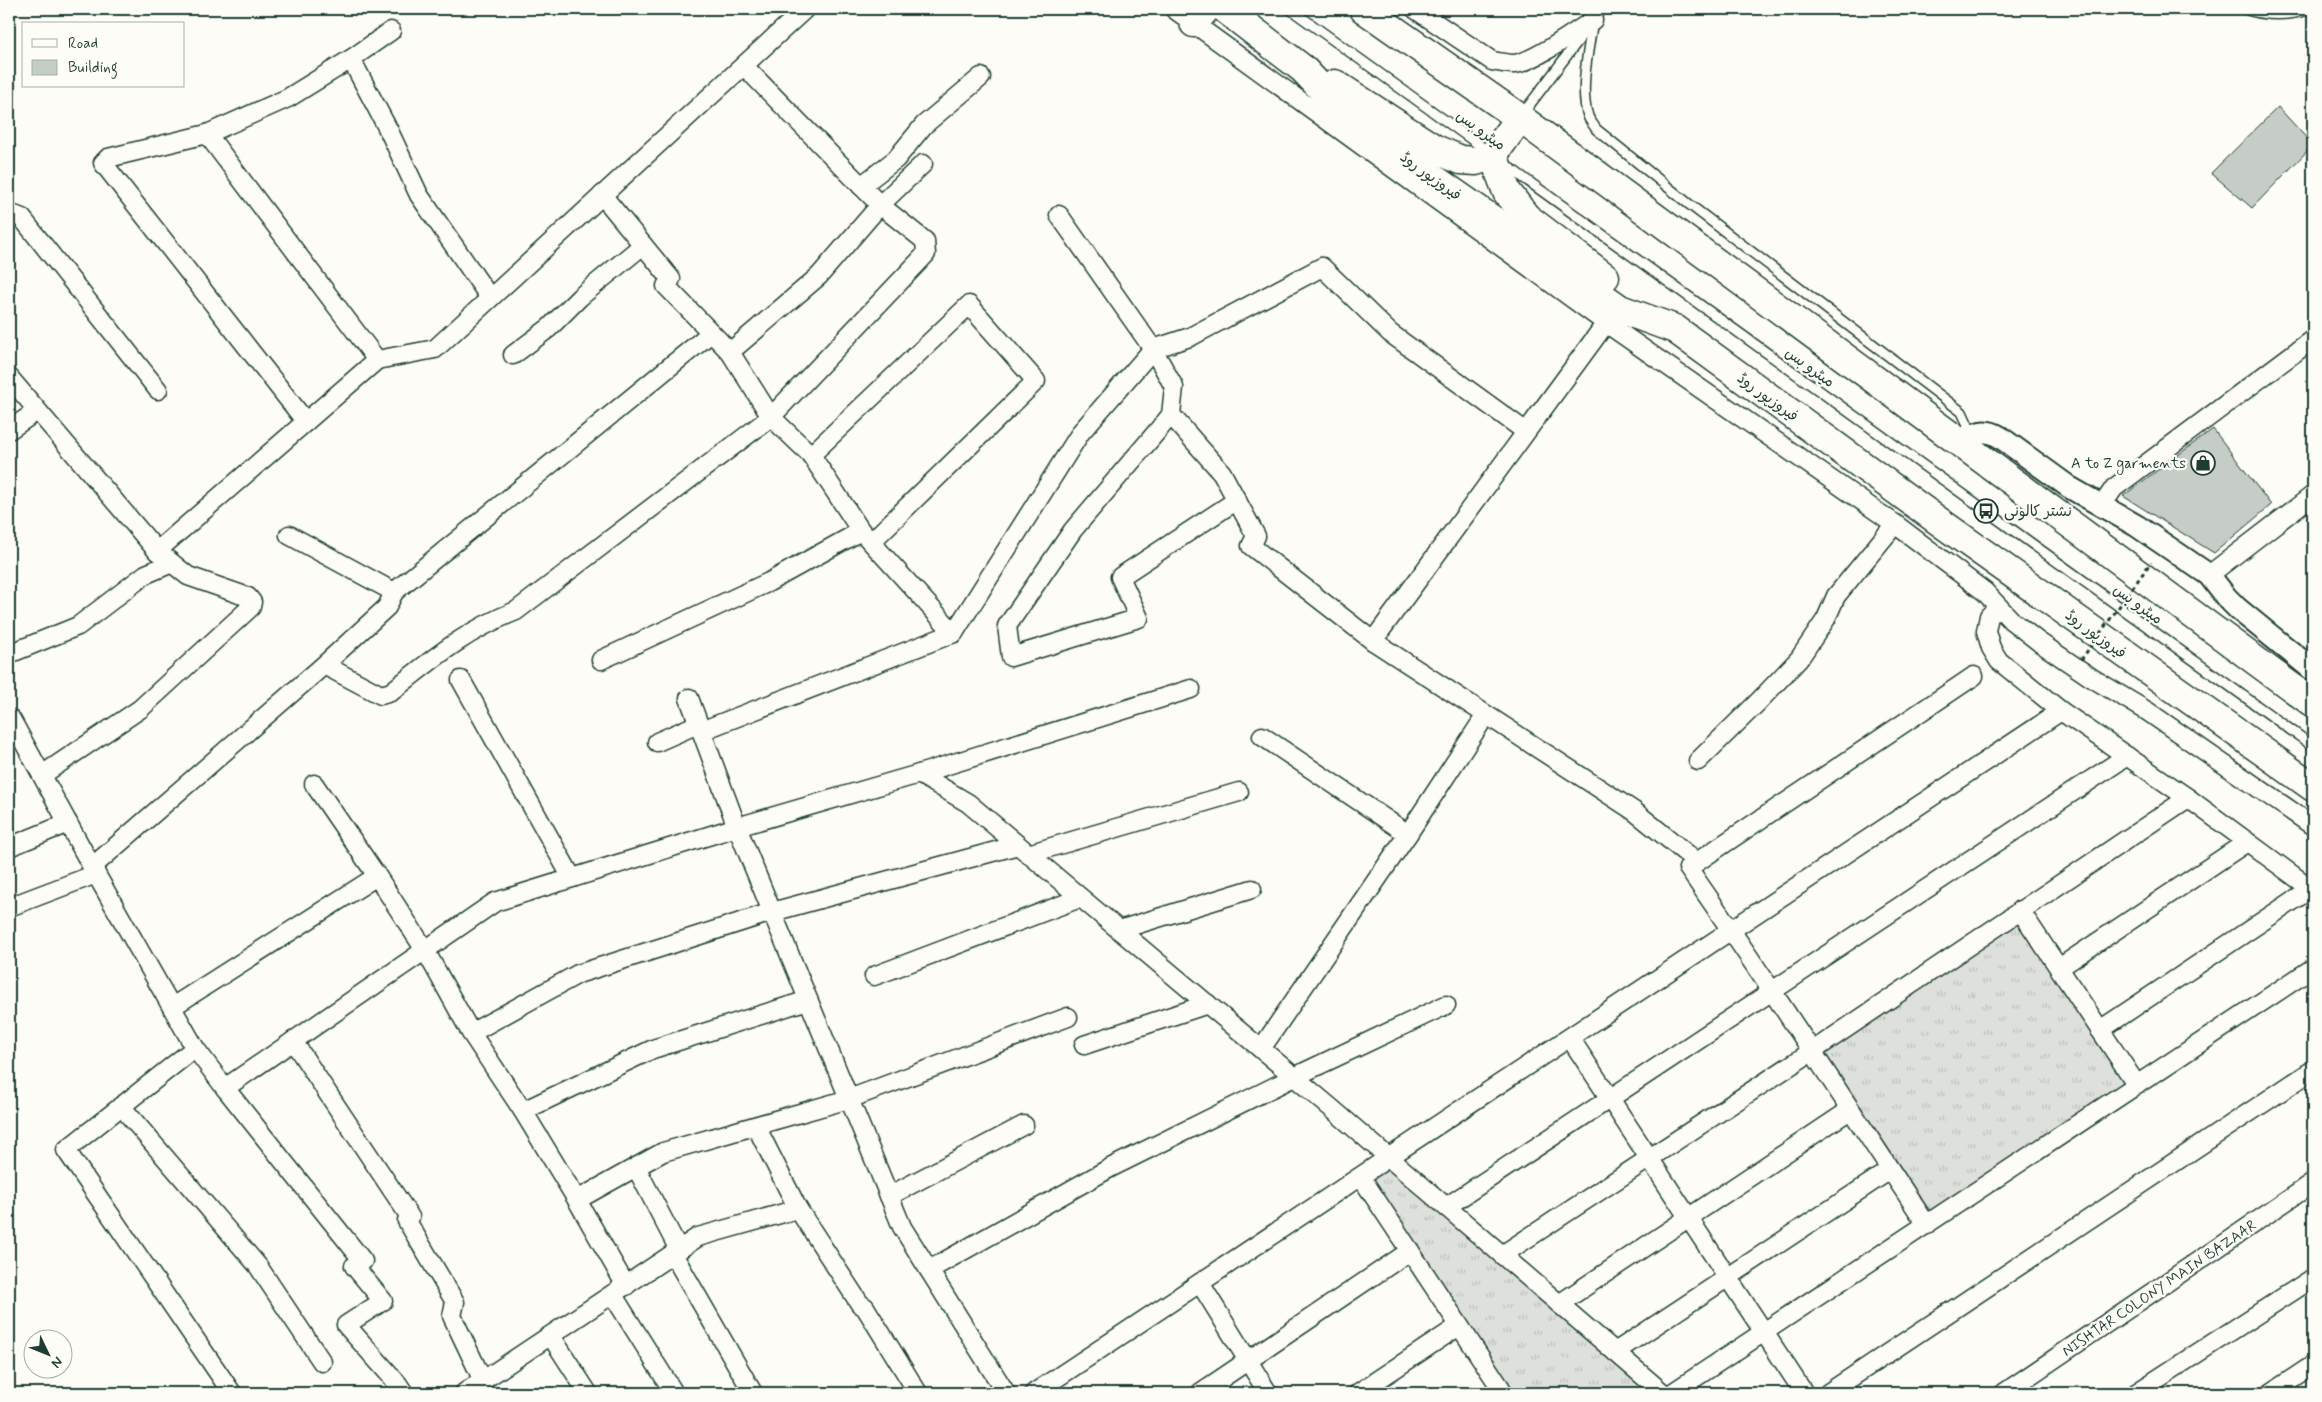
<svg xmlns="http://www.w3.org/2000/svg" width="2322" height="1402" font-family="Mynerve,'Playpen Sans Arabic',sans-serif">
<defs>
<pattern id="grass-tufts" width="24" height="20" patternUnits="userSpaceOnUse" patternTransform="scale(1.25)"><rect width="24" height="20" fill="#dde0db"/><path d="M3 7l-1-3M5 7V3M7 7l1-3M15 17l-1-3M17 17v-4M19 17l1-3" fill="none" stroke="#bdc1bd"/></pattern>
</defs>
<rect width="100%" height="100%" fill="#fdfcf7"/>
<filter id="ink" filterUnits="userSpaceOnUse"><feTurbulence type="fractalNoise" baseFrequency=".02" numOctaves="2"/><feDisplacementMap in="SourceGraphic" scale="10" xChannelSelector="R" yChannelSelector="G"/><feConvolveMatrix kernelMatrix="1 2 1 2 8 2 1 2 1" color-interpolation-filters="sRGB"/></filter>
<g filter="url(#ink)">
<g fill="url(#grass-tufts)" stroke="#7e8e88">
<path d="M 2020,910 L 2137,1085 L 1927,1225 L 1811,1052 Z"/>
<path d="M 1390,1158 L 1663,1393 L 1504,1393 L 1361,1177 Z"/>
</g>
<g fill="#c6cdc7" stroke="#1f3d34">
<path d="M 2278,107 L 2313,145 L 2252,208 L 2211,173 Z"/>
<path d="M 2213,429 L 2271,505 L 2214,553 L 2123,496 Z"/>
</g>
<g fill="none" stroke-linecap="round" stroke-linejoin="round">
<g stroke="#1f3d34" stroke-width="12">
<g id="service">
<path d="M 1290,9 L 1489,152"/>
<path d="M 2245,9 C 2267,17 2289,16 2312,9"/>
<path d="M 1593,20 C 1589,47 1579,90 1588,116 C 1589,120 1594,125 1596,129 L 1690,205 L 1962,412 L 1968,425 L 1965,438"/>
<path d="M 1592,22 L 1602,9"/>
<path d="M 1521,116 L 1584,33"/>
<path d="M 1503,163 L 2313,746"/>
</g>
</g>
<g stroke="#1f3d34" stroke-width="21">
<g id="minor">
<path d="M 1174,9 L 1606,323 L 1895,524 L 1985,592 L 2012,621 L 2039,642 L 2092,678 L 2147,711 L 2313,826"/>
<path d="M 1415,9 L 1492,61 C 1499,62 1507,64 1515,64 C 1535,61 1575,32 1593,20"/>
<path d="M 351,59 L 389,131 L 419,195 L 490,298"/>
<path d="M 207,134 L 377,360"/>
<path d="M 861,186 L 896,159 L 924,125 L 981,77"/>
<path d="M 602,195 L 671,279 L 666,286 L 730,352 L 771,417 L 811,455 L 861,531 L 954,633"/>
<path d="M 9,213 L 22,218 L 158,390"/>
<path d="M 1059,215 L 1153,349 L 1174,387 L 1171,415 L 1222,473 L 1256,536 L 1251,546 L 1373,641 L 1634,811 L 1697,862"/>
<path d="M 730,352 L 819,276 L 880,205 L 923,164"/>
<path d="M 513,355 L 549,328 L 580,297 L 643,245"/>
<path d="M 9,377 L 157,551 L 188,576 L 248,597 L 252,602 L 251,607 L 140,709 L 42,775"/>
<path d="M 1171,415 L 1073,530 L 1007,626 L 1011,657 L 1139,618 L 1120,577 L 1237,500"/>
<path d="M 306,422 L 103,163 L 108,158 L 207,134 L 288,98 L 351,59 L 391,31"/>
<path d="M 9,430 L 37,411"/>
<path d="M 811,455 L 969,305 L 1036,381 L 871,542"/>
<path d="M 2101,507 L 2114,488 L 2313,339"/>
<path d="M 289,535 L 394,592 L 711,333"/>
<path d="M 157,551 L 377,360 L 435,349 L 805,9"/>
<path d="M 2209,575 L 2313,495"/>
<path d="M 1999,607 L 1989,616 L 1986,631 L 1991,648 L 1999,661 L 2061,711 L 2188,798 L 2313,890"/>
<path d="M 1373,641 L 1606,323"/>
<path d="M 9,654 L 78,626 L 146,574 L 172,563"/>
<path d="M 601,660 L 769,582 L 861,531"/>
<path d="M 324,665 L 381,695 L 391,692 C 434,658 465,631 516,611 L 771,417 L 926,254 L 925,241 L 880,205 L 744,66"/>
<path d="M 461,680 L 572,878"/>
<path d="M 689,698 L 737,827 L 919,774 L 1191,689"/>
<path d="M 11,719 L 92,867 L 195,1048"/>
<path d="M 701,731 L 954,633 L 1081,432 L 1153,349 L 1190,337 L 1322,267 L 1390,333 L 1525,431"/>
<path d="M 1262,736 L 1408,834"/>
<path d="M 657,742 L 698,724"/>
<path d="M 1698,761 L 1758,702 L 1799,659 L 1826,619 L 1836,596 L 1895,524"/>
<path d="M 919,774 L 968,803 L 1018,845 L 1330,1107 L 1663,1393"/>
<path d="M 314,784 L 377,876"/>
<path d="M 9,847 L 68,823"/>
<path d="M 1028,854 L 1239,792"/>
<path d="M 92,867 L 324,665 L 387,607 L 394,592"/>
<path d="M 9,907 L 96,874"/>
<path d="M 2020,910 L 2137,1085"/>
<path d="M 1119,930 L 1252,889"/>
<path d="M 2059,968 L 2247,842"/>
<path d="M 874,976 L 1080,898"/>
<path d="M 172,1007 L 377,876 L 425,950 L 471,1033 L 578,974 L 772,912 L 1018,845"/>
<path d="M 2100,1030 L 2312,888"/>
<path d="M 471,1033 L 523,1111 L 653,1049 L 808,1000"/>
<path d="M 1570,1038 L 1804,1393"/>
<path d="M 293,1041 L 410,1217 L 407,1221 L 455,1302 L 452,1316 L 483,1381"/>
<path d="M 1084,1045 L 1208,1004"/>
<path d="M 1261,1049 L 1408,834 L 1486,715"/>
<path d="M 225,1088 L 363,1261 L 354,1266 L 383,1301 L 346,1325 L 398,1384 L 404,1393"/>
<path d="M 121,1106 L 258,1266 L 322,1362"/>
<path d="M 523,1111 L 577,1200 L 663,1152 L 849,1099 L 1068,1017"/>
<path d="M 636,1167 L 679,1250"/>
<path d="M 1361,1177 L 1504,1393"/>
<path d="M 889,1196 L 1024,1125"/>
<path d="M 577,1200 L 626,1286"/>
<path d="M 1446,1207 L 2127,756"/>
<path d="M 798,1209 L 860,1304 L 865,1307 L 918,1393"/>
<path d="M 1927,1225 C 1847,1105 1770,985 1688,868 L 1974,676"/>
<path d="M 673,1254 L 753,1393"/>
<path d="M 1502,1255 L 1811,1052 L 2188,798"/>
<path d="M 929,1270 L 1110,1168 L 1294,1077 L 1446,1005"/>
<path d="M 1200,1283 L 1268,1393"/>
<path d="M 613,1295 L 674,1393"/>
<path d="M 1559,1304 L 1850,1110"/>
<path d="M 551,1336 L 588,1393"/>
<path d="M 1615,1352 L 1890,1170"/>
<path d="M 232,1393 L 66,1150 L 195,1048 L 225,1088 L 495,902 L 737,827 L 902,1227 L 1006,1393"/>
<path d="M 464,1393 L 698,1237 L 798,1209 L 756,1126"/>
<path d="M 1034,1393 L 2061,711"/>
<path d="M 1200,1393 L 1410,1251"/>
<path d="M 1358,1393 L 1459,1326"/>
<path d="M 1672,1393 L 2313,968"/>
<path d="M 1828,1393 L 2313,1070"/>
<path d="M 2004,1393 L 2313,1183"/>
<path d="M 2136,1393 L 2313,1278"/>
<path d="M 2271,1393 L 2313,1365"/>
</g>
</g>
<g stroke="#1f3d34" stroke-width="25">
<path id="tertiary" d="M 1963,443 C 1975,432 1985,428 2000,437 L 2069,487 L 2137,526 L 2209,575 L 2226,597 L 2238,609 L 2313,670"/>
</g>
<g stroke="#1f3d34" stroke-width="31">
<g id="primary">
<path d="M 1225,9 L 1303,69 L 1338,106 L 1420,169 L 1620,309 L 1675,329 L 1944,525 L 2313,787"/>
<path d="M 1364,9 L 1520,118 L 2313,703"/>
<path d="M 1194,23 L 1206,9"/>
<path d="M 1335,84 L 1435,149 L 1461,160 L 1476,161 L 1493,155 L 1520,118"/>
<path d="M 1493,155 L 1507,192 L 1526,217 L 1605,277"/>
</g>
</g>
<use href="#service" stroke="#fdfcf7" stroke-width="9"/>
<use href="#minor" stroke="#fdfcf7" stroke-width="18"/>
<use href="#tertiary" stroke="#fdfcf7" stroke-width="21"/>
<use href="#primary" stroke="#fdfcf7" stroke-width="28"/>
<path stroke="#1f3d34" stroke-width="3" stroke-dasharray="4 4" stroke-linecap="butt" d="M 2081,660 L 2151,562"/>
</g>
</g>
<defs>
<g id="shop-ring" transform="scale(1.25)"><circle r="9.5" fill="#fdfcf7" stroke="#1f3d34" stroke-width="1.5"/><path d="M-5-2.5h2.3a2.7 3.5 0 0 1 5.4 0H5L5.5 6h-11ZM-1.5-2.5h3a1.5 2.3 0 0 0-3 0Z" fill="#1f3d34"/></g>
<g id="bus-ring" transform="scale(1.25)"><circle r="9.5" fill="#fdfcf7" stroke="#1f3d34" stroke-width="1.5"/><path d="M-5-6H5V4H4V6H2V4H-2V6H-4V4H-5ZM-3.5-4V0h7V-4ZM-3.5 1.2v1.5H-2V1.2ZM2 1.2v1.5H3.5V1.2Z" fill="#1f3d34"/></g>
</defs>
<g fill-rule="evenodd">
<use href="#shop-ring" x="2203" y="463"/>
<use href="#bus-ring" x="1986" y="511"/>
</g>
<g text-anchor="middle" stroke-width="4.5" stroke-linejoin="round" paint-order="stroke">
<g font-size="15" fill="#1f3d34" stroke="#fdfcf7">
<text transform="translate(1481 130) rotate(36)" y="5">میٹرو بس</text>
<text transform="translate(1431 176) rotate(36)" y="5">فیروزپور روڈ</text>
<text transform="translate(1810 367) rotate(36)" y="5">میٹرو بس</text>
<text transform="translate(1768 397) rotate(36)" y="5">فیروزپور روڈ</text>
<text transform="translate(2138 604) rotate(36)" y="5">میٹرو بس</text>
<text transform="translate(2096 634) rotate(36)" y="5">فیروزپور روڈ</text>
<text transform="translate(2159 1288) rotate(-34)" y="5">NISHTAR COLONY MAIN BAZAAR</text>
</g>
<g font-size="15" fill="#1f3d34" stroke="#fdfcf7" text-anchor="end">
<text x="2186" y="468">A to Z garments</text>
<text x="2004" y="516" text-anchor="start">نشتر کالونی</text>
</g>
</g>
<rect width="2322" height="1402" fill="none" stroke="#fdfcf7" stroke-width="30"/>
<rect x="15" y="15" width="2292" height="1372" fill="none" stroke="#1f3d34" stroke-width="2" filter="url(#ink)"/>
<rect x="22" y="22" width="162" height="65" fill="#fdfcf7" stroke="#a4b0a9"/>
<rect x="32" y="39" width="25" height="8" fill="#fdfcf7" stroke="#a4b0a9"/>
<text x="68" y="48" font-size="15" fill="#1f3d34">Road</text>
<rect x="32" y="60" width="25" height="15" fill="#c6cdc7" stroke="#a4b0a9"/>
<text x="68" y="72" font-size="15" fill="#1f3d34">Building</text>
<g transform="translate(48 1354) rotate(133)"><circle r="24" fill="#fdfcf7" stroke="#a4b0a9"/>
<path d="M0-4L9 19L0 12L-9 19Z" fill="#1f3d34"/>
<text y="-8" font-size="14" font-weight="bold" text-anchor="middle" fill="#1f3d34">N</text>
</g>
</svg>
